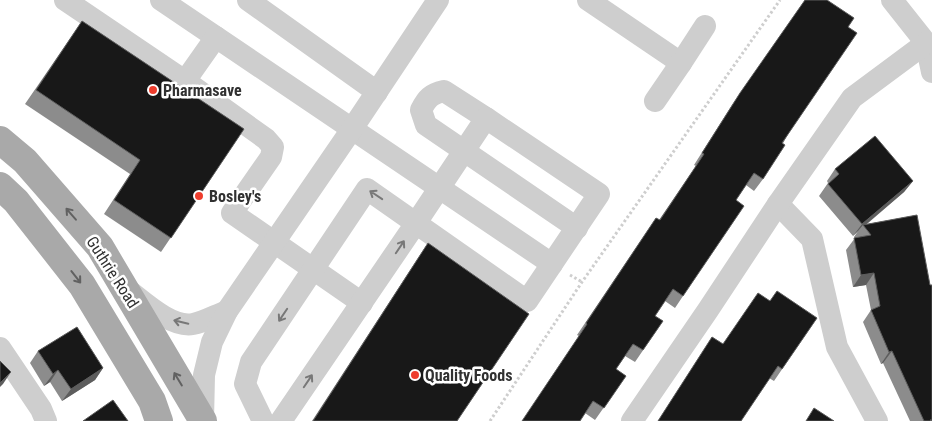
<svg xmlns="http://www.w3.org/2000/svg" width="932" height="421" font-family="'Roboto Condensed',sans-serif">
<rect width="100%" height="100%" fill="#fff"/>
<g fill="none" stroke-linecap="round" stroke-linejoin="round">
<g stroke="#cecece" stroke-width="3" stroke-dasharray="2.5 2.5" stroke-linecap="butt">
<path d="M 570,275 L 582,282"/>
<path d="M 490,421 L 582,282 L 780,0"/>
</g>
<g stroke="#cecece" stroke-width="22">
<path d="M 65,0 L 185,81"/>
<path d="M 161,0 L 552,264"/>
<path d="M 248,0 L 377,92"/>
<path d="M 588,0 L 681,63 L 705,26"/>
<path d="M 892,0 L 926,43 L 932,72"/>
<path d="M 216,37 L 185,81 L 266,139 L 273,147 L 271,157 L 232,213 L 362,303"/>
<path d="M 655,101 L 681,63"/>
<path d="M 486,118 L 444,91 C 431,94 427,98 421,110 L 426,125 L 577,228"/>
<path d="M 778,204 L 812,239 L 837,347 L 877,421"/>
<path d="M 128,290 C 144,302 171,328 193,324 C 204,322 216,315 227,311"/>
<path d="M 0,348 L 41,409 L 46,421"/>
<path d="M 203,421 L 204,375 L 212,342 L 227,311 L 352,129 L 438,0"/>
<path d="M 263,421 L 245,384 L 251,362 L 367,189 L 527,301 L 599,194 L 486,118 L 416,223 L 281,421"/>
<path d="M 632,421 L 708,310 L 778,204 L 852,98 L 926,43"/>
</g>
<g stroke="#a9a9a9" stroke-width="28">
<path d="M 0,140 L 25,161 L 100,247 L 203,421"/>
<path d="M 0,186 L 16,201 L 82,285 L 152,401 L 159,421"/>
</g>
</g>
<g fill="#8c8c8c">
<path d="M 805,0 L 848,27 L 763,179 L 754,191 L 746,185 L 736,200 L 683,296 L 675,308 L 665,301 L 655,316 L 663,321 L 635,362 L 625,356 L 616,369 L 626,376 L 595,420 L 585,413 L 579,336 L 577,335 L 656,218 L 659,220 L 696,166 L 694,165 L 732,105 Z"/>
<path d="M 82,21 L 244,129 L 161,252 L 104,214 L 130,174 L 25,104 Z"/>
<path d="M 835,169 L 913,181 L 904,192 L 867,224 L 917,215 L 932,421 L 910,421 L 883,363 L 881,364 L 863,322 L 871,310 L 866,285 L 853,287 L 846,250 L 855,238 L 854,237 L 858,231 L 853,236 L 819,196 L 828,183 L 827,181 Z"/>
<path d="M 428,243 L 457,421 L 312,421 L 418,258 Z"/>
<path d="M 770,301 L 817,318 L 774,381 L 769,378 L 741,421 L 658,421 L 712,337 L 723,344 Z"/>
<path d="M 38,351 L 103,368 L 95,380 L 62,401 L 50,382 L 44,386 L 30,363 Z"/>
</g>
<g fill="#5d5d5d">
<path d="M 913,181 L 904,192 L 864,226 L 863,225 L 858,231 L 853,236 L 862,224 Z"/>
<path d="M 874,273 L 866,285 L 853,287 L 861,275 Z"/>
<path d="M 892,351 L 883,363 L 881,364 L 889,352 Z"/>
<path d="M 103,368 L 95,380 L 62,401 L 71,389 Z"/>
<path d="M 58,370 L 50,382 L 44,386 L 53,374 Z"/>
<path d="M 11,372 L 3,384 L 0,387 L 0,383 Z"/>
</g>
<g fill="#181818" stroke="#5d5d5d">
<path d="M 805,0 L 827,0 L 854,18 L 848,27 L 857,33 L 782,143 L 785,145 L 763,179 L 754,173 L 736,200 L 744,206 L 683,296 L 673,289 L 655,316 L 663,321 L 643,350 L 633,344 L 616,369 L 626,376 L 604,408 L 593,401 L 580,421 L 522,421 L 587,324 L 586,323 L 656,218 L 660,220 L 704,154 L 702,153 L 740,93 Z"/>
<path d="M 82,21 L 244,129 L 171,238 L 114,200 L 140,160 L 36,90 Z"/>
<path d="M 875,136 L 913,181 L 862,224 L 828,184 L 839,174 L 835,169 Z"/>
<path d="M 917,215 L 930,285 L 932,285 L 932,420 L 930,420 L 932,421 L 924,421 L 892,351 L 889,352 L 871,310 L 880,306 L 874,273 L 861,275 L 854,238 L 871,235 L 863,225 Z"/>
<path d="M 428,243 L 529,314 L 457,421 L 313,421 Z"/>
<path d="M 777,291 L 817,318 L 782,369 L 778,366 L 741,421 L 658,421 L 712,337 L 723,344 L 758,293 L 770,301 Z"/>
<path d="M 77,327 L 103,368 L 71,389 L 58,370 L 53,374 L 38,351 Z"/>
<path d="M 0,361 L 11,372 L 0,383 Z"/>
<path d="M 113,400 L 128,421 L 83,421 Z"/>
<path d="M 814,408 L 834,421 L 806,421 Z"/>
</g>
<defs><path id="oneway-shaft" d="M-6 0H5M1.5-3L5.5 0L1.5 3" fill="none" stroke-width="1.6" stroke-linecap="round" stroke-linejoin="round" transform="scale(1.25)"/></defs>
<g stroke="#787878">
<use href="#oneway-shaft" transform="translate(376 195) rotate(-146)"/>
<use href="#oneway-shaft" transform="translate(400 247) rotate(-56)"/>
<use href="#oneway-shaft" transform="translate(283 315) rotate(124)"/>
<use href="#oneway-shaft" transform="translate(181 322) rotate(-167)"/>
<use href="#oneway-shaft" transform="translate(308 381) rotate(-56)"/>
</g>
<g stroke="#616161">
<use href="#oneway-shaft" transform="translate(71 214) rotate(-131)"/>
<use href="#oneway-shaft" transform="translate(76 277) rotate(52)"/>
<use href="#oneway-shaft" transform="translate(178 379) rotate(-121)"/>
</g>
<g fill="#ee3d2d" stroke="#fff" stroke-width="2">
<circle cx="153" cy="90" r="5"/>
<circle cx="199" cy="196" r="5"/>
<circle cx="415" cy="375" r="5"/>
</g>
<g text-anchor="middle" stroke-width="5" stroke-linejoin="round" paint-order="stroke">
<g font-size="16" font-weight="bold" fill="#313131" stroke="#fff" text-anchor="start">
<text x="163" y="96">Pharmasave</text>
<text x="209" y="202">Bosley's</text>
<text x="425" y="381">Quality Foods</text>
</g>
<g font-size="16" fill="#313131" stroke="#fff">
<text transform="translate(113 272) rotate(57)" y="6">Guthrie Road</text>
</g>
</g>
</svg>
